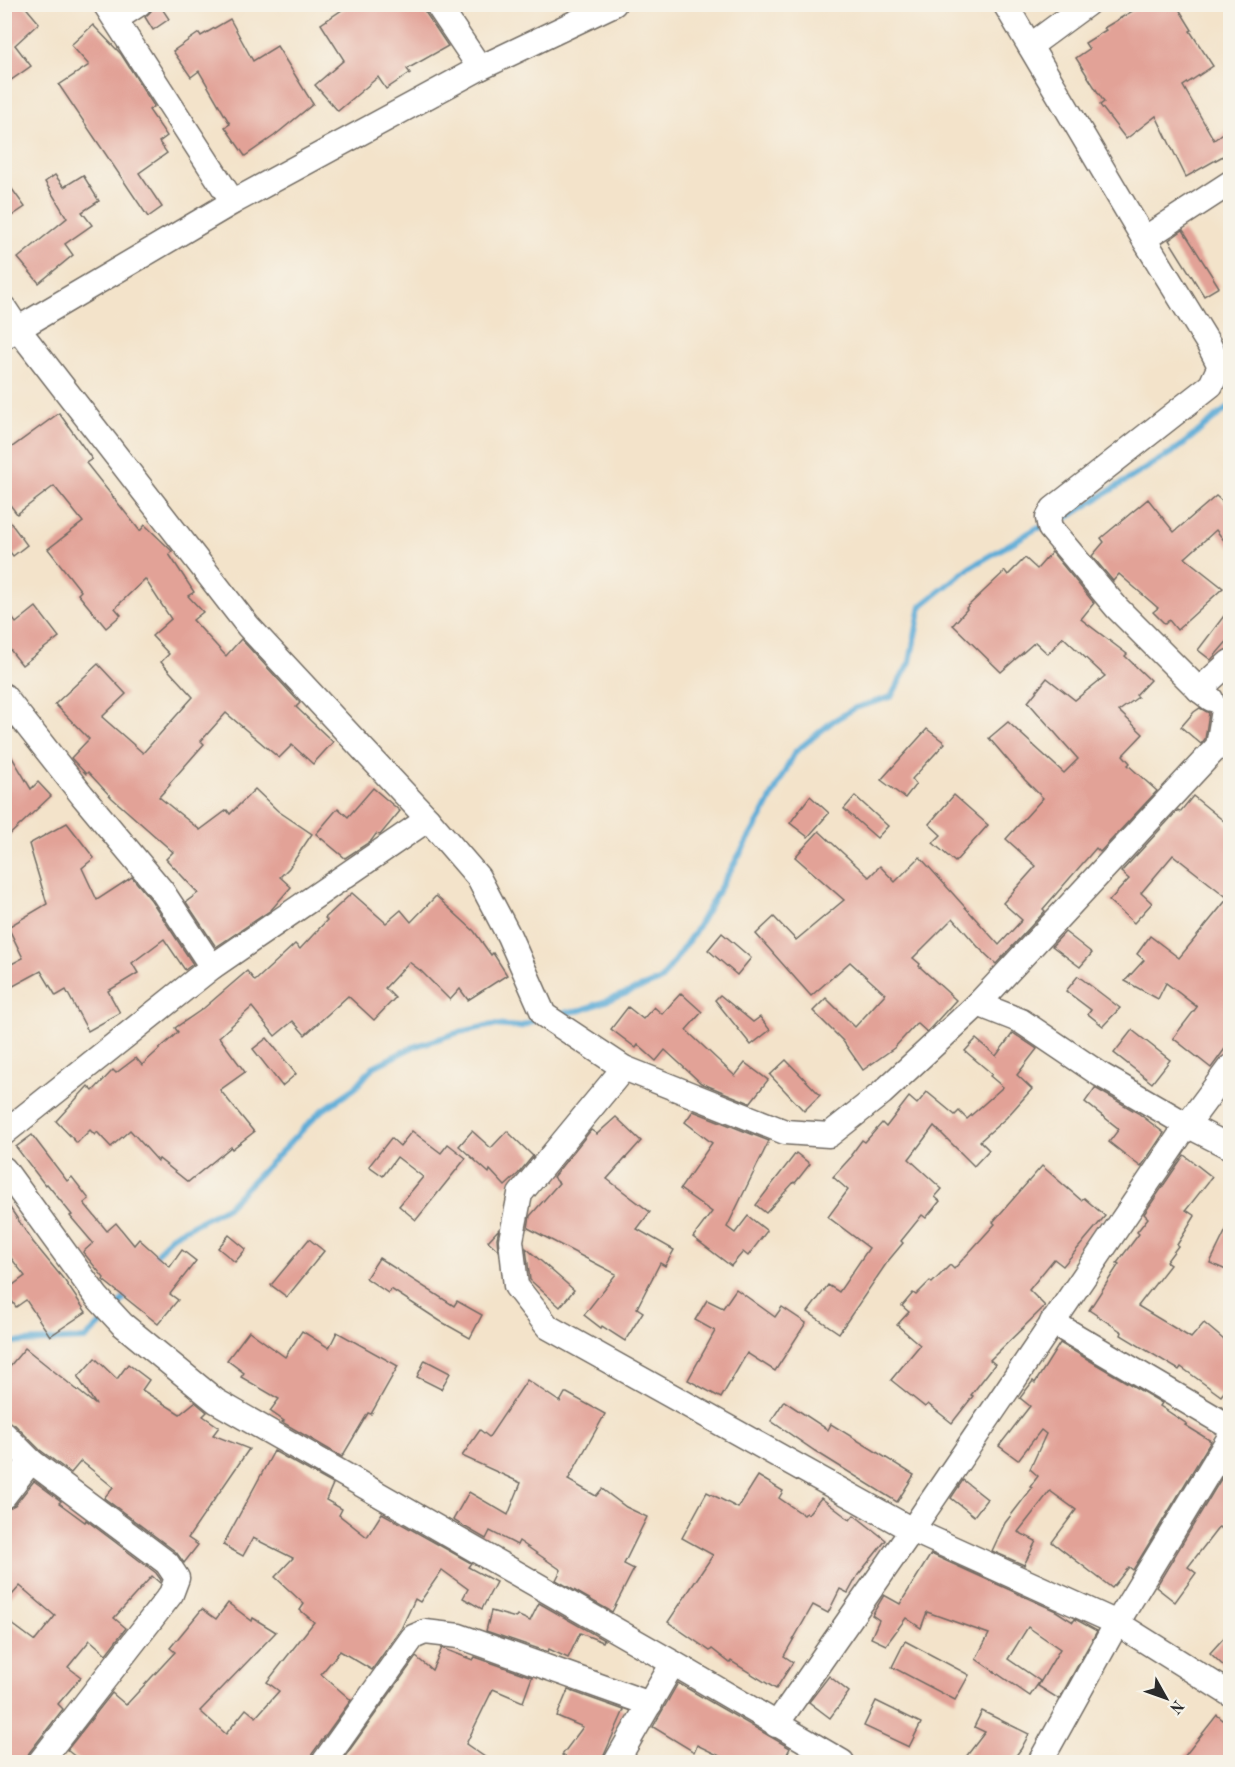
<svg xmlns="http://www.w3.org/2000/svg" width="1235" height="1767" font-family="'Old Standard TT',serif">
<rect width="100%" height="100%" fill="#f7f3e8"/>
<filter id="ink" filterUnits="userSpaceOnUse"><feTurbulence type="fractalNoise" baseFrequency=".0167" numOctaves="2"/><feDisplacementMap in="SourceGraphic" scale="12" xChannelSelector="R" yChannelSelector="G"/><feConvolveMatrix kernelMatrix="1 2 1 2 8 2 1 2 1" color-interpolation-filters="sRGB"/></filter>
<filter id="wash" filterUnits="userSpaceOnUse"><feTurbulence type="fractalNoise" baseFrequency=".008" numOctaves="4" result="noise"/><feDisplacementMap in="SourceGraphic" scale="24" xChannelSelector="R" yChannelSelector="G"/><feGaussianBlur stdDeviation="1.35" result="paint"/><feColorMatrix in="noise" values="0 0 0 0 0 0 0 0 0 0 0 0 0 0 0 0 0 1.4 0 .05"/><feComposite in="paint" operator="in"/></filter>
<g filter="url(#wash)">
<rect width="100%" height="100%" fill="#f3e3ca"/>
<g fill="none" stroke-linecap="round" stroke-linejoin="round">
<g stroke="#5dacd7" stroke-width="6">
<path d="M 1055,525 L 1177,449 L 1230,406"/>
<path d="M 556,1014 L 582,1010 L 661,980 L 695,931 L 763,814 L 795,752 L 833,721 L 855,708 L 891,697 L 910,662 L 921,606 L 969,568 L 1037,528 L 1046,528"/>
<path d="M 153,1259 L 170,1237 L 227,1207 L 320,1112 L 355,1088 L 373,1067 L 413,1047 L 460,1032 L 493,1025 L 520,1027 L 540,1018"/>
<path d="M 115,1310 L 129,1292"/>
<path d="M 4,1343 L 85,1339 L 108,1317"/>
</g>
</g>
<g id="blocks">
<g fill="#e2a297">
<path d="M 4,4 L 23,4 L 39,23 L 15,45 L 31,66 L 4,85 Z"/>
<path d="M 153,4 L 159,4 L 169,19 L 153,30 L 145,17 L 151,11 Z"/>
<path d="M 351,4 L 423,4 L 425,12 L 448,46 L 407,69 L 410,73 L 386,89 L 378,77 L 338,111 L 315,85 L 344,60 L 321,24 Z"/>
<path d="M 1144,4 L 1176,4 L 1192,30 L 1190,31 L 1213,66 L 1183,86 L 1214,140 L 1230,128 L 1230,152 L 1186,177 L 1156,116 L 1126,139 L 1100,105 L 1104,102 L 1076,58 L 1089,49 L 1085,43 L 1106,30 L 1104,28 Z"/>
<path d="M 230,19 L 253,61 L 277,46 L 313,104 L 274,136 L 245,156 L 225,127 L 230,124 L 199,71 L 191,77 L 173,51 L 199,33 L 201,36 Z"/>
<path d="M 93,25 L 121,54 L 154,106 L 149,110 L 167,136 L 159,142 L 167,153 L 139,173 L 162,207 L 148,217 L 59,85 L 89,65 L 71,45 Z"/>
<path d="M 55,175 L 64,187 L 83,175 L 99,201 L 82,212 L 92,225 L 65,244 L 73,255 L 39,283 L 18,258 L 67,218 L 45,182 Z"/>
<path d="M 4,178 L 25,207 L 4,221 Z"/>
<path d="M 1183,230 L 1219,287 L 1204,296 L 1169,240 Z"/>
<path d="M 59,413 L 92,459 L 86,463 L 140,531 L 145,525 L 172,551 L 169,554 L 194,592 L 188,596 L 203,612 L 193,620 L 226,656 L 241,639 L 300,703 L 296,707 L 333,742 L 313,764 L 292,745 L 279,758 L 226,713 L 201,741 L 204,744 L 169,784 L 170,785 L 159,797 L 200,830 L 227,810 L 230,814 L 255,789 L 278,811 L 312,834 L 289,868 L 280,877 L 291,887 L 271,910 L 216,947 L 186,902 L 198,893 L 166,859 L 173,852 L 112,798 L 88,772 L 86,774 L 71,758 L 89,739 L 55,704 L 98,664 L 126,694 L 102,717 L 143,753 L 193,697 L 161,662 L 169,654 L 152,636 L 171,619 L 145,579 L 115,608 L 121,615 L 106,628 L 78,594 L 81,591 L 48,549 L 83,522 L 54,486 L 17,514 L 4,497 L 4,453 Z"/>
<path d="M 1216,496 L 1230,508 L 1230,548 L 1216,530 L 1185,558 L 1223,588 L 1177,630 L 1169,620 L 1165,624 L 1153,612 L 1158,608 L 1119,574 L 1113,581 L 1092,556 L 1104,542 L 1101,538 L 1148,499 L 1174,532 Z"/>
<path d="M 4,514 L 27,545 L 13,556 L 4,544 Z"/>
<path d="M 1052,552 L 1094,603 L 1081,619 L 1127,654 L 1125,656 L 1150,680 L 1136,695 L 1138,697 L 1119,711 L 1143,734 L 1123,755 L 1130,763 L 1128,765 L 1157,791 L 1100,852 L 1096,848 L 1043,909 L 1045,911 L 996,964 L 979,948 L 953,918 L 913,958 L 920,964 L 919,966 L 956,1000 L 927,1032 L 917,1023 L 894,1048 L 863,1070 L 843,1041 L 813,1011 L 826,998 L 855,1027 L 885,994 L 850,962 L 811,996 L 756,934 L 774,917 L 796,940 L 844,900 L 795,857 L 819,831 L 869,877 L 880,866 L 895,882 L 920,857 L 999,945 L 1022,920 L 1003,903 L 1036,866 L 1006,839 L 1043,798 L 1025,780 L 989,738 L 1008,722 L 1064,773 L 1078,759 L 1028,702 L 1047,678 L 1075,700 L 1105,676 L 1063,637 L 1048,654 L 1035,642 L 1001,672 L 953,625 L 967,609 L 966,608 L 1005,571 L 1008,575 L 1025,558 L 1037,569 Z"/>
<path d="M 4,607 L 16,623 L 36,607 L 59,637 L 22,665 L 4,642 Z"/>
<path d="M 1230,608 L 1230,638 L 1211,660 L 1198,650 Z"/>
<path d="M 1200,708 L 1209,713 L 1205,739 L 1201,744 L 1181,727 L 1194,712 Z"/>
<path d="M 927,729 L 945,743 L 912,779 L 916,784 L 905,798 L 881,780 Z"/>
<path d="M 4,744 L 31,789 L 38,782 L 51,796 L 4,840 Z"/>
<path d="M 373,788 L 400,811 L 380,835 L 376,834 L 371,841 L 345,858 L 316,834 L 338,808 L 348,817 Z"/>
<path d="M 954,795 L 988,825 L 955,862 L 933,843 L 941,835 L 929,824 Z"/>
<path d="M 810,796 L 829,813 L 808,837 L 790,823 Z"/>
<path d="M 855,796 L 888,826 L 877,838 L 844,809 Z"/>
<path d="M 1193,796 L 1230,826 L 1230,1042 L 1211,1068 L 1173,1038 L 1197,1007 L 1166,983 L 1158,999 L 1125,981 L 1144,960 L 1137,954 L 1150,936 L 1179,958 L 1228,898 L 1173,855 L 1141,893 L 1152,903 L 1134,923 L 1109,901 L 1129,879 L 1121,872 L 1178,810 L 1180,812 Z"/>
<path d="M 67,823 L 94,858 L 82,868 L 97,900 L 132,877 L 151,900 L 193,964 L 185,970 L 164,939 L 132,963 L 138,973 L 108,991 L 120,1013 L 88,1031 L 66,990 L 56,996 L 41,971 L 4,991 L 4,968 L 23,958 L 8,927 L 47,904 L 29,844 Z"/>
<path d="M 352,893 L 386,923 L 401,910 L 411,922 L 436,896 L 474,931 L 491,955 L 493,953 L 507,975 L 468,1000 L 460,989 L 450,1000 L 421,971 L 409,962 L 385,988 L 395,998 L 374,1020 L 348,996 L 305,1035 L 293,1021 L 275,1036 L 252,1007 L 219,1037 L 245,1072 L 220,1090 L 254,1132 L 232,1149 L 231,1147 L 188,1182 L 159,1159 L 158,1161 L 130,1130 L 111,1147 L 97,1132 L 95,1135 L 90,1130 L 77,1143 L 56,1121 L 88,1086 L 93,1091 L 113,1070 L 116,1073 L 136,1058 L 142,1065 L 178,1032 L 175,1028 L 204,1008 L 247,971 L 255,981 L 295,944 L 300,949 L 327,920 L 325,918 Z"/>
<path d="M 1065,932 L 1092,953 L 1080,967 L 1052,946 Z"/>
<path d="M 722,933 L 751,958 L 737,975 L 708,950 Z"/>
<path d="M 1078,976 L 1120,1008 L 1103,1026 L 1088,1014 L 1091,1010 L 1066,991 Z"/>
<path d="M 681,993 L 702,1012 L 686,1030 L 735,1076 L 745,1063 L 768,1080 L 750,1103 L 701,1083 L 665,1050 L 656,1061 L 638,1045 L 636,1048 L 611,1029 L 628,1007 L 643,1019 L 654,1007 L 662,1014 Z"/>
<path d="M 720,995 L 753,1022 L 760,1017 L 770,1030 L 751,1045 L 715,1000 Z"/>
<path d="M 1132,1030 L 1170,1060 L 1152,1083 L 1114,1053 Z"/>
<path d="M 1013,1033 L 1037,1049 L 1017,1075 L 1032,1089 L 1006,1118 L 980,1141 L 989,1150 L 974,1166 L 934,1126 L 909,1159 L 942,1189 L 935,1197 L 940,1201 L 926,1218 L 922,1215 L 901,1241 L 903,1243 L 888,1261 L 839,1333 L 808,1312 L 828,1285 L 839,1292 L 869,1248 L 828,1217 L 848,1190 L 833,1177 L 852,1156 L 851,1155 L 862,1140 L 865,1142 L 882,1123 L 886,1127 L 909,1097 L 917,1104 L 927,1092 L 955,1115 L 959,1111 L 967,1119 L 1003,1087 L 990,1076 L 992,1074 L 965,1051 L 976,1039 L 996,1056 Z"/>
<path d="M 267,1038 L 296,1074 L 282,1086 L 253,1049 Z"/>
<path d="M 786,1060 L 820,1095 L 804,1111 L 770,1075 Z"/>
<path d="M 1095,1088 L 1138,1113 L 1164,1133 L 1141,1167 L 1109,1142 L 1119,1129 L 1085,1102 Z"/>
<path d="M 693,1111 L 769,1141 L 727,1227 L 735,1233 L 748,1216 L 767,1231 L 748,1256 L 743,1252 L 731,1266 L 693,1237 L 712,1212 L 680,1189 L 712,1143 L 685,1122 Z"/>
<path d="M 616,1117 L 641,1141 L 607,1179 L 650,1212 L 637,1229 L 674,1250 L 665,1266 L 660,1263 L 637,1308 L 643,1312 L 625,1341 L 602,1326 L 601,1328 L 584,1315 L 616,1274 L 528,1228 L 530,1216 L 559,1183 L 553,1177 L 591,1130 L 597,1134 Z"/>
<path d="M 412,1131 L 441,1153 L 448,1144 L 466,1158 L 416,1220 L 399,1206 L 423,1177 L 397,1157 L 383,1176 L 369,1166 L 391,1138 L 400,1146 Z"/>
<path d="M 472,1131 L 491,1148 L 507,1131 L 533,1156 L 518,1174 L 505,1186 L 490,1170 L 489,1173 L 459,1146 Z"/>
<path d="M 32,1135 L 67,1181 L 72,1177 L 89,1199 L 84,1203 L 107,1231 L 116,1223 L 134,1245 L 139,1239 L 170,1267 L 182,1250 L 196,1261 L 170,1294 L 178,1300 L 158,1324 L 103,1280 L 104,1278 L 83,1252 L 93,1243 L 70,1216 L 72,1215 L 47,1184 L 45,1185 L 16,1147 Z"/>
<path d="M 796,1153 L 810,1164 L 795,1183 L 794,1182 L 766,1213 L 756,1205 Z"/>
<path d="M 1184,1155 L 1212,1177 L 1186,1210 L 1195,1216 L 1177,1245 L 1178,1246 L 1166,1262 L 1170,1265 L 1138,1306 L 1191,1338 L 1204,1323 L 1230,1345 L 1230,1384 L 1221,1396 L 1181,1367 L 1179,1370 L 1121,1335 L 1122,1332 L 1089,1310 L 1119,1264 L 1117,1263 L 1139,1234 L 1137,1232 L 1148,1218 L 1144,1214 Z"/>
<path d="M 1042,1166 L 1081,1200 L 1084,1198 L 1105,1216 L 1063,1266 L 1054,1259 L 1029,1290 L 1045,1306 L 990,1360 L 995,1364 L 971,1395 L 973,1396 L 952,1423 L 928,1404 L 925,1407 L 891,1380 L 920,1345 L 897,1325 L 909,1312 L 902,1306 L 913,1293 L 916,1295 L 930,1281 L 932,1283 L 950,1265 L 954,1269 L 995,1224 L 993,1222 Z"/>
<path d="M 4,1199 L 33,1242 L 65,1281 L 86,1312 L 50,1336 L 26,1300 L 16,1307 L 5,1291 L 25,1276 L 4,1249 Z"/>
<path d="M 1230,1222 L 1230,1260 L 1226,1270 L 1210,1263 Z"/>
<path d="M 499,1229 L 497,1238 L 498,1250 L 488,1241 Z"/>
<path d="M 229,1235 L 246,1249 L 235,1262 L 218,1248 Z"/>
<path d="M 309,1239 L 324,1251 L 287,1297 L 271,1285 Z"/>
<path d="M 526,1248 L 574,1290 L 560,1307 L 530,1280 Z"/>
<path d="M 379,1258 L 454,1306 L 457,1301 L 482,1315 L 470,1338 L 440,1321 L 391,1289 L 388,1293 L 366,1278 Z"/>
<path d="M 736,1289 L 775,1317 L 782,1307 L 806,1323 L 775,1371 L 747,1353 L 721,1398 L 688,1380 L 715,1331 L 695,1320 L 707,1300 L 723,1308 Z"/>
<path d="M 249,1331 L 285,1357 L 302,1331 L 329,1348 L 337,1332 L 398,1366 L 371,1414 L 368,1413 L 342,1457 L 282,1422 L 284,1421 L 270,1411 L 279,1399 L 241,1377 L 244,1373 L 227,1360 Z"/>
<path d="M 1060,1343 L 1162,1403 L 1160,1406 L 1187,1424 L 1185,1425 L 1211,1441 L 1133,1570 L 1129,1567 L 1112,1588 L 1052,1542 L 1076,1510 L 1050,1491 L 1018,1532 L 1036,1541 L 1024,1565 L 992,1551 L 1005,1523 L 1032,1488 L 1030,1487 L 1038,1476 L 1030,1469 L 1046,1434 L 1041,1430 L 1018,1460 L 999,1446 L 1030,1406 L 1020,1398 L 1033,1381 L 1035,1383 Z"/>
<path d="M 25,1348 L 96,1405 L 78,1377 L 95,1358 L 117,1379 L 128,1364 L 149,1380 L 142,1390 L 180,1414 L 195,1402 L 207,1412 L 203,1416 L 219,1427 L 213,1435 L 249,1449 L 188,1538 L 198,1545 L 184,1563 L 176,1552 L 104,1498 L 113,1487 L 81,1461 L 71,1473 L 40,1450 L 14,1424 L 4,1420 L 4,1373 Z"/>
<path d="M 425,1360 L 450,1373 L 441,1389 L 417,1377 Z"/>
<path d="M 527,1380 L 560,1402 L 565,1393 L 567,1393 L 605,1414 L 568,1480 L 596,1496 L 602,1489 L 626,1507 L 647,1517 L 624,1564 L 634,1569 L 612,1612 L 556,1580 L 561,1570 L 519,1541 L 517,1545 L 490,1531 L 486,1539 L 453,1520 L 469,1492 L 508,1515 L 521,1483 L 462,1456 L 480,1430 L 489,1437 Z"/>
<path d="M 784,1401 L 828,1430 L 831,1424 L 914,1475 L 897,1502 L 815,1451 L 771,1421 Z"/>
<path d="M 274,1451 L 333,1484 L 326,1500 L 342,1509 L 339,1515 L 367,1537 L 382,1513 L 471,1563 L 468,1567 L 496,1582 L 482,1609 L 463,1598 L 468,1589 L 442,1570 L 420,1602 L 415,1599 L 401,1629 L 372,1670 L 340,1651 L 321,1674 L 351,1700 L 312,1754 L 310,1762 L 82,1762 L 67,1750 L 112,1693 L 126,1705 L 175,1652 L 170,1648 L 202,1609 L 216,1619 L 228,1603 L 252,1621 L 253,1618 L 276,1632 L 200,1711 L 226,1734 L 246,1709 L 256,1717 L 279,1691 L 267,1682 L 314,1622 L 300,1610 L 304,1604 L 275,1577 L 293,1558 L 253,1538 L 243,1556 L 223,1545 Z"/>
<path d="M 1230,1464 L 1230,1518 L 1221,1529 L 1219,1527 L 1188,1567 L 1196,1573 L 1175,1602 L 1156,1587 Z"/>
<path d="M 758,1476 L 783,1491 L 779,1498 L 804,1515 L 806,1513 L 808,1514 L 821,1498 L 850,1520 L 854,1515 L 886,1540 L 858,1575 L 848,1593 L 840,1589 L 828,1613 L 813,1605 L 784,1656 L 793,1662 L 776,1689 L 731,1661 L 730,1663 L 712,1649 L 710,1651 L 668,1622 L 713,1555 L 682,1538 L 707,1492 L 738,1508 Z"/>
<path d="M 963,1480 L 987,1499 L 974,1516 L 951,1498 Z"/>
<path d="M 34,1481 L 61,1501 L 59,1503 L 85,1522 L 86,1520 L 156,1573 L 161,1580 L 160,1583 L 152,1576 L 114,1618 L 126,1628 L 106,1654 L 90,1640 L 68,1667 L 81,1677 L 58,1704 L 63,1709 L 29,1753 L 25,1762 L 4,1762 L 4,1618 L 35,1641 L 55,1616 L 20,1586 L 4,1604 L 4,1510 L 15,1505 Z"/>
<path d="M 931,1554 L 1056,1611 L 1073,1622 L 1075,1619 L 1097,1631 L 1059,1699 L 1038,1686 L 1060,1649 L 1028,1627 L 1008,1659 L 1040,1681 L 1030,1696 L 976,1659 L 989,1634 L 927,1612 L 921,1628 L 906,1618 L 886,1645 L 871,1638 L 879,1620 L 872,1615 L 884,1595 L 900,1604 Z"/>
<path d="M 539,1603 L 604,1640 L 603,1642 L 580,1633 L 568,1658 L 549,1649 L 548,1652 L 486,1631 L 491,1611 L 516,1618 L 517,1615 L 530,1621 Z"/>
<path d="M 1230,1631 L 1230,1672 L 1210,1653 Z"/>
<path d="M 905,1641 L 969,1675 L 955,1700 L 892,1667 Z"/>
<path d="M 442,1648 L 473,1660 L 475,1657 L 532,1677 L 523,1702 L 493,1689 L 466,1744 L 492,1762 L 341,1762 L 416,1657 L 432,1670 Z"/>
<path d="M 829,1676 L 849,1692 L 830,1718 L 809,1702 Z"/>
<path d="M 678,1683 L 790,1748 L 783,1762 L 732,1762 L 697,1745 L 694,1752 L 653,1727 Z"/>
<path d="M 568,1690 L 624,1710 L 601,1762 L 573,1762 L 562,1755 L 583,1727 L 557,1716 Z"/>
<path d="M 876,1701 L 921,1723 L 909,1747 L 864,1726 Z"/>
<path d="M 982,1711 L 1029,1734 L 1021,1749 L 1011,1762 L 962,1762 L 985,1732 L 974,1727 Z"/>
<path d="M 1217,1715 L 1230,1726 L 1230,1762 L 1180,1762 Z"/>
</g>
</g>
</g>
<g filter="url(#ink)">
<use href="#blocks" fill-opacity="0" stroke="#716b63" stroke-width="1.5"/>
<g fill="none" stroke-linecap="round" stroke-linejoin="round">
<g stroke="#716b63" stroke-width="27">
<g id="minor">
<path d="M 105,4 L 233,202"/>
<path d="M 437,4 L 480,68"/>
<path d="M 1005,4 L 1144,239"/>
<path d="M 116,19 L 139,4"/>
<path d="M 1030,46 L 1087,4"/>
<path d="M 4,308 L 18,329 L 248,626 L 428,819 L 478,877 L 509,936 L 544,1015 L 624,1068 L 785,1132 L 829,1135 L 882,1093 L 978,1004 L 1218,746 L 1224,710"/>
<path d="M 4,337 L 233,202 L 480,68 L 614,4"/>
<path d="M 1199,690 L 1117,608 L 1050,528 L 1048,518 L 1053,509 L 1211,385 L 1220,366 L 1208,343 L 1144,239 L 1230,183"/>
<path d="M 4,696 L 82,795 L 162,891 L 212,967"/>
<path d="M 1211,699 L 1199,690 L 1230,662"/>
<path d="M 978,1004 L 1021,1021 L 1101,1075 L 1187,1125 L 1230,1147"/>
<path d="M 624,1068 L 520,1194 L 511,1240 L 516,1286 L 548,1327 L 912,1530 L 1117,1623 L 1230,1694"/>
<path d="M 4,1133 L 212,967 L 428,819"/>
<path d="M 4,1169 L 97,1297 L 122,1324 L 216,1401 L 673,1663 L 842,1762"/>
<path d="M 1052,1322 L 1230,1427"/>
<path d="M 4,1434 L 31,1461 L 167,1563 L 177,1578 L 171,1594 L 40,1762"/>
<path d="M 4,1496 L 31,1461"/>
<path d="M 776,1725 L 912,1530 L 1187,1125 L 1230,1067"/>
<path d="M 324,1762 L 413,1637 L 425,1632 L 459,1636 L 650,1704"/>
<path d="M 616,1762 L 673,1663"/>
<path d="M 1040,1762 L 1117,1623 L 1230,1437"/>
</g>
</g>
<use href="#minor" stroke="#fff" stroke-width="24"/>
</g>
</g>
<rect width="1235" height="1767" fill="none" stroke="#f7f3e8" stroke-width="24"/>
<g transform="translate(1166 1698) rotate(130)" stroke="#f7f3e8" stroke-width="4.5" paint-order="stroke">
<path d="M0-4.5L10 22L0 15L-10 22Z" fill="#2b2b2b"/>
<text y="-9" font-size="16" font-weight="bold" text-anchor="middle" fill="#2b2b2b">N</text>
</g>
</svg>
